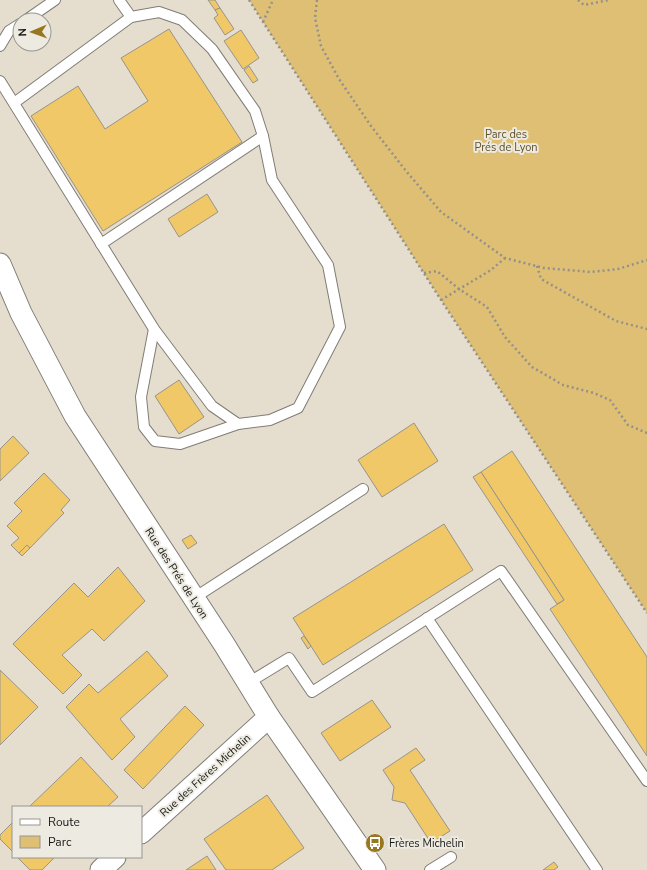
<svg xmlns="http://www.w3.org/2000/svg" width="647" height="870" font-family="'Nunito Sans',sans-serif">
<rect width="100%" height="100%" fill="#edeae1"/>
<path fill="#e5decf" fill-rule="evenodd" d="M 0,0 L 255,0 L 647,613 L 647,870 L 0,870 ZM 20,20 L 44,20 L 44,44 L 20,44 ZM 13,807 L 141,807 L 141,857 L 13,857 Z"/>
<path fill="#dfbf74" d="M 249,0 L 647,0 L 647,613 L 441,300 Z"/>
<g fill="#f0c867" stroke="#97948c">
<path d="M 208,0 L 215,0 L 220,8 L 215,10 Z"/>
<path d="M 220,8 L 234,29 L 225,35 L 214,18 L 218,15 L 215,10 Z"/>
<path d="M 169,29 L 242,142 L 103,231 L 31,116 L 78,86 L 105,129 L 148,101 L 121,58 Z"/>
<path d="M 241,30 L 259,58 L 243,69 L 224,41 Z"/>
<path d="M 249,66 L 258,80 L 253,83 L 244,70 Z"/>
<path d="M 207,194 L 218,212 L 179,237 L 168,219 Z"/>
<path d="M 179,380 L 204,417 L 179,434 L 155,396 Z"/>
<path d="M 414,423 L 438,461 L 382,497 L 358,460 Z"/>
<path d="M 13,436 L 29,453 L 0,481 L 0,449 Z"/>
<path d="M 512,451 L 647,657 L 647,756 L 550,609 L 564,600 L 481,472 Z"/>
<path d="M 481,472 L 564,600 L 557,604 L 473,477 Z"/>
<path d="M 44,473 L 70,500 L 61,510 L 64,513 L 30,548 L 27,545 L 19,553 L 11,545 L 19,538 L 7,526 L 22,511 L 14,503 Z"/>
<path d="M 444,524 L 473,570 L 323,665 L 293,618 Z"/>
<path d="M 191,535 L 197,543 L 188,549 L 182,540 Z"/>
<path d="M 27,545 L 30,548 L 22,556 L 19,553 Z"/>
<path d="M 118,567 L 145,601 L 104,641 L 92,629 L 62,655 L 82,675 L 63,694 L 13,644 L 74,583 L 88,597 Z"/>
<path d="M 304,636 L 311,646 L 308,649 L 301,638 Z"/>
<path d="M 147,651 L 168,676 L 120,719 L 135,737 L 112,760 L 66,707 L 89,684 L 98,693 Z"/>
<path d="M 0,670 L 38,707 L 0,745 Z"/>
<path d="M 372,700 L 391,727 L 340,761 L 321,733 Z"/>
<path d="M 185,706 L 204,725 L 143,789 L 124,770 Z"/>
<path d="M 416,748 L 425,760 L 410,770 L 450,831 L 431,843 L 405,803 L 392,800 L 394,787 L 383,770 Z"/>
<path d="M 81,757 L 118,797 L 107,807 L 29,807 Z"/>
<path d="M 267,795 L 304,848 L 272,870 L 226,870 L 204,839 Z"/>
<path d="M 13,822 L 13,852 L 0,839 L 0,835 Z"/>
<path d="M 207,856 L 216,870 L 186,870 Z"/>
<path d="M 17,857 L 55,857 L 42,870 L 30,870 Z"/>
<path d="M 554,862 L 558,867 L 554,870 L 543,870 Z"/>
</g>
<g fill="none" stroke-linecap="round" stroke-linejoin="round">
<g stroke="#807d76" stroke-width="12">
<g id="service">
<path d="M 26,20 L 55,0"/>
<path d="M 0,46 L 9,31 L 20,24"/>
<path d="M 0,81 L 154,329 L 212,406 L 238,424 L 270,420 L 298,408 L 340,327 L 328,265 L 272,180 L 263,136 L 255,111 L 212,49 L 182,20 L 159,12 L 131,17 L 119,0"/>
<path d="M 14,103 L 131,17"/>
<path d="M 101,244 L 263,136"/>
<path d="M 154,329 L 141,397 L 144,427 L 155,441 L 180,444 L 238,424"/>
<path d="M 194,598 L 363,489"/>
<path d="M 427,618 L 597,870"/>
<path d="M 248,683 L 289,658 L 312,692 L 501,571 L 647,781"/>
<path d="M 430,870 L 451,857"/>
</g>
</g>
<g stroke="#807d76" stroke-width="23">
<g id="minor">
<path d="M 0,264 L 21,313 L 75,416 L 224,644 L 269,717 L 375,870"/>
<path d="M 141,833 L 269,717"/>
<path d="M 101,870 L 115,857"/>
</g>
</g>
<g stroke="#93918a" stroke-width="2.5" stroke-dasharray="2 3" stroke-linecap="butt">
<path d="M 249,0 L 441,300 L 647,613"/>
<path d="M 317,0 L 315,18 L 321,46 L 339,79 L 371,126 L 406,171 L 441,212 L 505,258 L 544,268 L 591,272 L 618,269 L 647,260"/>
<path d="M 578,0 L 584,5 L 609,0"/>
<path d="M 263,22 L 273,0"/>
<path d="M 537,266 L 541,279 L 616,321 L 647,329"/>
<path d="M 424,273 L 437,271 L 459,289 L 487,307 L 505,337 L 532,367 L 563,385 L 594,393 L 610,400 L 628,425 L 647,433"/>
<path d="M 441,300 L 491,270 L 505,258"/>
</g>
<use href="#service" stroke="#fff" stroke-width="10"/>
<use href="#minor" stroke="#fff" stroke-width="21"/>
</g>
<defs>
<g id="bus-disc" transform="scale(1)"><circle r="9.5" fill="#977720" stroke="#edeae1"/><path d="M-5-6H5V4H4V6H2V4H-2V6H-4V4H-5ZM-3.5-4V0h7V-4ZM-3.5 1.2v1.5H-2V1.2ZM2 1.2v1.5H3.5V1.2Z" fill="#fff"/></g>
</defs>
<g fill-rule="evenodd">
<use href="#bus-disc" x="375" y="843"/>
</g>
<g text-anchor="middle" stroke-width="4" stroke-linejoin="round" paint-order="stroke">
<g font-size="11" fill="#625129" stroke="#edeae1">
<text x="506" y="138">Parc des<tspan x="506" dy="13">Prés de Lyon</tspan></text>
</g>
<g font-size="11" fill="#191815" stroke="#edeae1">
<text transform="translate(177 573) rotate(57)" y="4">Rue des Prés de Lyon</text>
<text transform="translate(205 775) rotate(-42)" y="4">Rue des Frères Michelin</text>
</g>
<g font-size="11" fill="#191815" stroke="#edeae1" text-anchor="start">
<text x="389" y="847">Frères Michelin</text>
</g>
</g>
<rect x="12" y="806" width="130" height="52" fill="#edeae1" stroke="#98968f"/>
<rect x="20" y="819" width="20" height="6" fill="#ffffff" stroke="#98968f"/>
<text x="48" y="826" font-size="12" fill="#191815">Route</text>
<rect x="20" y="836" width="20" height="12" fill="#dfbf74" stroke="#98968f"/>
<text x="48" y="846" font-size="12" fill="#191815">Parc</text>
<g transform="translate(32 32) rotate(268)"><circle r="19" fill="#edeae1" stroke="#98968f"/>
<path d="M0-3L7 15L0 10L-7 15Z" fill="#977720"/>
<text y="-6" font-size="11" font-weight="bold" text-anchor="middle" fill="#191815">N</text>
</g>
</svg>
